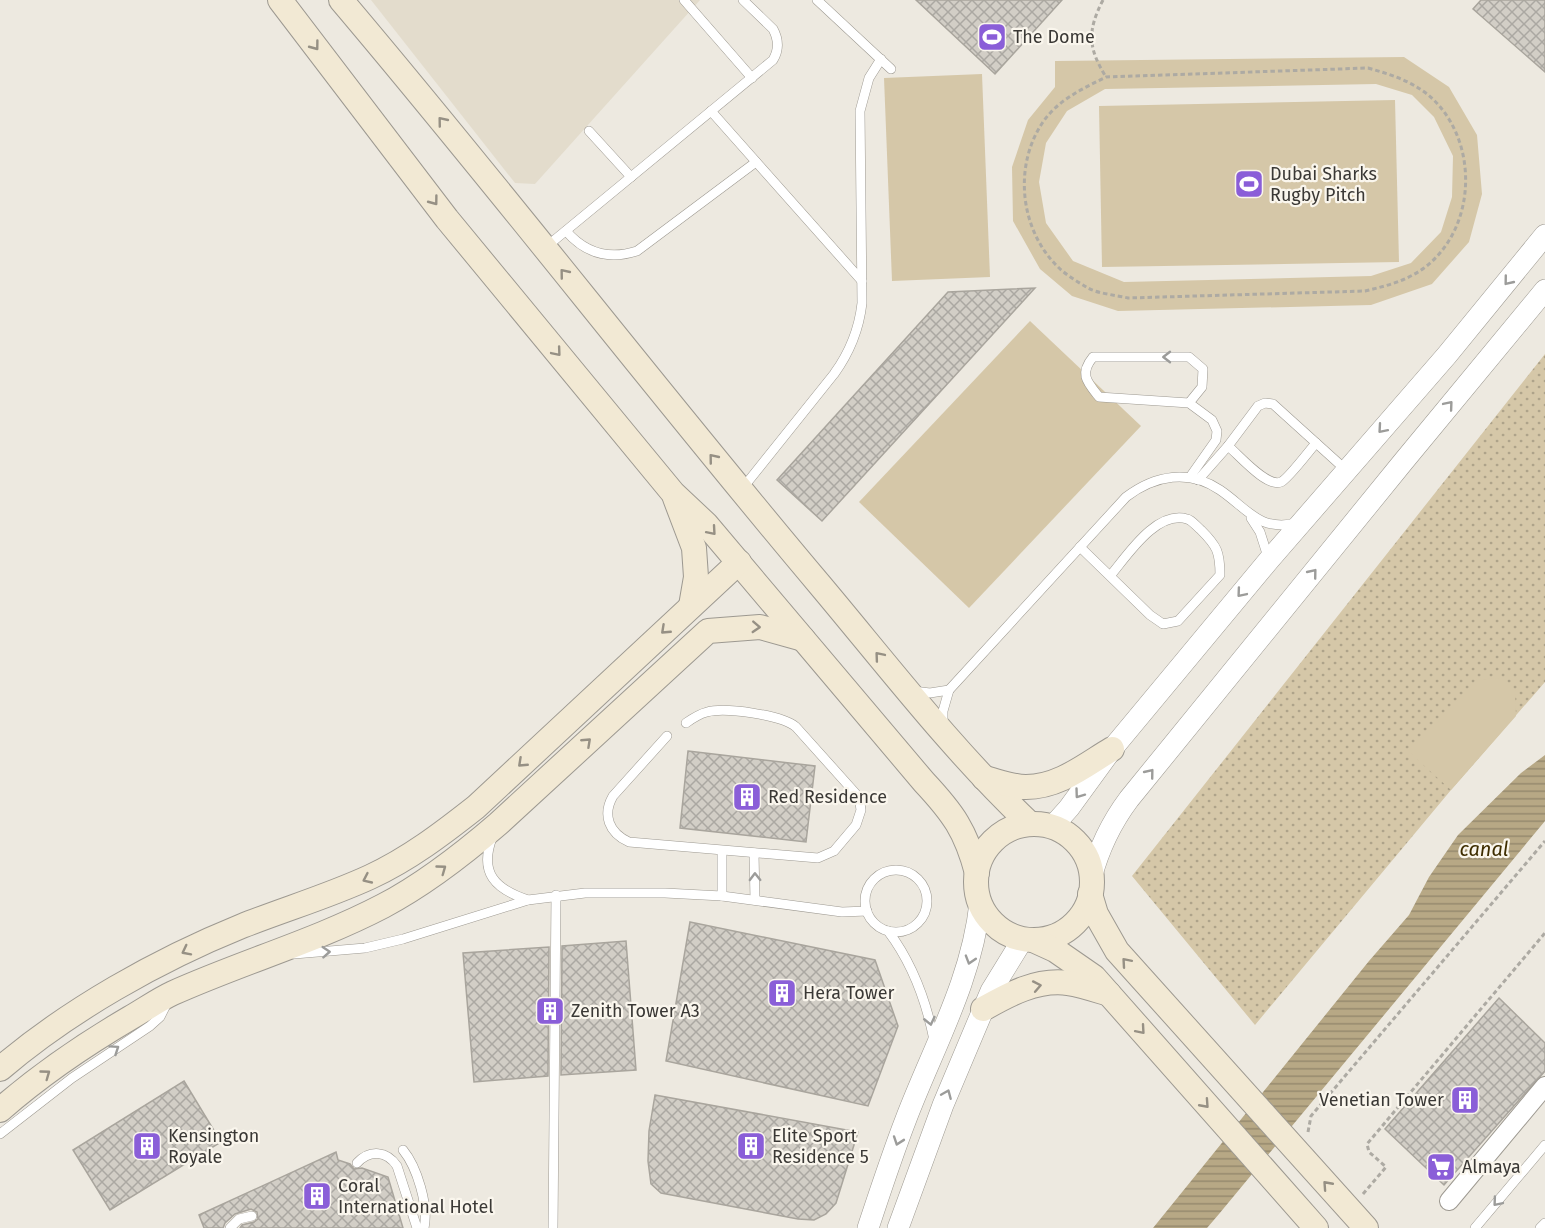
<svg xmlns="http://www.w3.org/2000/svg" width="1545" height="1228" font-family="'Fira Sans',sans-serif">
<defs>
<pattern id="grass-dots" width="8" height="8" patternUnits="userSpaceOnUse" patternTransform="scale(1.5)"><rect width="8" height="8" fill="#d5c7a8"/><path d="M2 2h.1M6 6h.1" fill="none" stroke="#aea38a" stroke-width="1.8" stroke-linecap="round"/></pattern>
<pattern id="water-rules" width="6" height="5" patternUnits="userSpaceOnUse" patternTransform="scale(1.5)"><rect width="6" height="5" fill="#b7a885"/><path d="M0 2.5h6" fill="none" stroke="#968a6e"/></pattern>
<pattern id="building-cross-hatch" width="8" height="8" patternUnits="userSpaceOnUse" patternTransform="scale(1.5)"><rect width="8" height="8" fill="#d2cec6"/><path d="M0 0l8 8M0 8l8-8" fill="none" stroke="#aba8a2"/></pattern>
</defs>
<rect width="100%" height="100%" fill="#ede9e0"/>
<path fill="#e3dccc" d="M 371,0 L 700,0 L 535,184 L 515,183 Z"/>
<path fill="url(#grass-dots)" d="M 1545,354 L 1545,682 L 1451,790 L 1255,1025 L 1132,876 Z"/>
<g fill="#d5c7a8" fill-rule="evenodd">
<path d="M 1404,57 L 1449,87 L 1477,135 L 1482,194 L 1469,242 L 1432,284 L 1371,305 L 1118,311 L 1072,296 L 1040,269 L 1013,221 L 1012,167 L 1028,120 L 1055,87 L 1055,61 ZM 1376,84 L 1412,95 L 1434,117 L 1453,156 L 1452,197 L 1441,232 L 1411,263 L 1371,276 L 1124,282 L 1073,261 L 1046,223 L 1039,182 L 1046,143 L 1067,111 L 1105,89 Z"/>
<path d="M 982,74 L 990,277 L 892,281 L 884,78 Z"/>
<path d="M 1395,100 L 1399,262 L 1102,267 L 1099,106 Z"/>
<path d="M 1030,321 L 1141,426 L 969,608 L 859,502 Z"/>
<path d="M 1499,678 L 1515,690 L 1516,716 L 1451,790 L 1410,753 L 1476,680 Z"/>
</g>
<path fill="url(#water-rules)" d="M 1545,755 L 1545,821 L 1219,1214 L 1207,1228 L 1153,1228 L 1369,961 L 1409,915 L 1429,877 L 1458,835 L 1521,773 Z"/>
<g fill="url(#building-cross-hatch)" stroke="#a9a59d" stroke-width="1.5">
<path d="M 916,0 L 1062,0 L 995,74 Z"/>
<path d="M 1481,0 L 1545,0 L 1545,72 L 1473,9 Z"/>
<path d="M 1035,288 L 822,521 L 777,480 L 948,292 Z"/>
<path d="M 688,751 L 815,766 L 806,842 L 680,828 Z"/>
<path d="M 690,922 L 875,960 L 898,1026 L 868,1106 L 666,1061 Z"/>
<path d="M 626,941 L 636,1070 L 561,1075 L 562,946 Z"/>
<path d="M 549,947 L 548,1076 L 474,1082 L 463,953 Z"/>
<path d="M 1499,998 L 1545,1043 L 1545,1071 L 1444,1185 L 1385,1129 Z"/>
<path d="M 184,1081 L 221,1142 L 110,1210 L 73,1150 Z"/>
<path d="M 655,1095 L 858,1132 L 836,1203 L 826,1214 L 814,1220 L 798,1219 L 661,1193 L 651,1184 L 648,1161 L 649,1131 Z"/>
<path d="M 336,1152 L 338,1160 L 350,1164 L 354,1169 L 362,1168 L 388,1177 L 403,1228 L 240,1228 L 242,1225 L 254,1222 L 258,1219 L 257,1212 L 251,1209 L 235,1214 L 225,1223 L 223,1228 L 204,1228 L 199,1215 Z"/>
</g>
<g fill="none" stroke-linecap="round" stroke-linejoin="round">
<g stroke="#9d9991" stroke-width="10">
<g id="service">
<path d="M 684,0 L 752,78"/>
<path d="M 817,0 L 891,69"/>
<path d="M 711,111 L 862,281"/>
<path d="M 589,131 L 631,177"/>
<path d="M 566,231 C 585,253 609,260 637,251 L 756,162"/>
<path d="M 546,247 L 773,60 C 779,50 779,40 773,29 L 743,0"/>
<path d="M 1189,403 L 1202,387 L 1203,369 L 1189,357 L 1093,357 C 1079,374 1087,382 1099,397 L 1189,403 L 1212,420 L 1217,431 L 1216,440 L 1190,477"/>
<path d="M 1228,446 C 1239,455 1267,488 1281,482 C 1288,479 1309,451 1316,443"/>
<path d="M 1198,480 L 1228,446 L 1258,406 L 1265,403 L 1273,404 L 1346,470"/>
<path d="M 742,489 L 834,374 C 850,352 859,330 862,303 L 860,111 L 869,78 L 881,59"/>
<path d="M 1251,518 L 1260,532 L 1269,560"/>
<path d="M 1080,547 L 1150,615 L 1163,624 L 1178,621 L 1220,575 C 1220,552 1217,546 1201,530 C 1197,527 1192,520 1187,519 C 1156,510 1127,556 1110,576"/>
<path d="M 913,691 L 930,693 L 949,690"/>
<path d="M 943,726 L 943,711 L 949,690 L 1126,497 C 1155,475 1189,469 1220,490 C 1248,509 1259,532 1297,523"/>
<path d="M 667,736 L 613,796 C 602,815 609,833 629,842 L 818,858 L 834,851 L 856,825 L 861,810 L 860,803 L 857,795 L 796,727 C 782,715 725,707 707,712 C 699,714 693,718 686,723"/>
<path d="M 492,838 C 479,873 495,889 528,900"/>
<path d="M 754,853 L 755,900"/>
<circle cx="896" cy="901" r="31"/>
<path d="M 722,896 L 722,851"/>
<path d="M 888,931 C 913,964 926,1000 934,1040"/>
<path d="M 294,954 L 365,948 L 403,939 L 528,900 L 585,893 L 665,893 L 722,896 L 842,912 L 867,911"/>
<path d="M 0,1134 L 72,1078 L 150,1026 L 160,1017 L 167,1003"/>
<path d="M 403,1150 C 417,1167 429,1206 424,1228"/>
<path d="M 357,1163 C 370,1149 387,1151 397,1166 L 417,1228"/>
<path d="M 230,1228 L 239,1219 L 252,1216"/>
<path d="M 553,1228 L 556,895"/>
<path d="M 1475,1228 L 1545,1145"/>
<path d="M 1540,1228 L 1545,1223"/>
</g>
</g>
<g stroke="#9d9991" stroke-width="20">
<path id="minor" d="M 1449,1201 L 1545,1086"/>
</g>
<g stroke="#9d9991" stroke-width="22">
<g id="tertiary">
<path d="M 1052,827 L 1069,808 L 1112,749 L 1269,560 L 1447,355 L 1545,235"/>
<path d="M 1091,878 C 1099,848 1111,823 1129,799 L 1403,462 L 1545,290"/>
<path d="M 868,1228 C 880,1192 892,1155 906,1119 C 933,1048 972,980 980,903"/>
<path d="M 898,1228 L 943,1105 L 991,991 L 1023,939"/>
</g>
</g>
<g stroke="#9d9991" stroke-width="26">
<g id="secondary">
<path d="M 280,0 L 447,219 L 673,493 L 706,524 L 924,782 C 953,813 966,831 977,873"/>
<path d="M 341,0 C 504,192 657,392 820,585 C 888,666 953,751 1030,824"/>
<path d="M 675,498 L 694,548 L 696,577 L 691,606"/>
<path d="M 984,778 C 997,781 1012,787 1026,787 C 1059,787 1085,765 1112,749"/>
<circle cx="1034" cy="882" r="58"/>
<path d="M 1090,894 L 1096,914 L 1117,951 L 1366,1228"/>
<path d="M 1033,940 L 1055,950 L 1094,977 L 1316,1228"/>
<path d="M 983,1009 C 1009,994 1037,979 1068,983 C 1082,985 1096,990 1109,994"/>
<path d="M 0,1069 C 69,1010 158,960 242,926 C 285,909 329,896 370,877 C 409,859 443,833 476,807 L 739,562"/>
<path d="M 0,1110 C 40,1075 84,1045 130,1018 C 144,1010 158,1000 173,993 C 242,962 316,941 383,906 C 425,884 462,855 498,824 L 708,631 L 760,627 L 803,639"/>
</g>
</g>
<g stroke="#adaaa3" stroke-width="3" stroke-dasharray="4.5 3" stroke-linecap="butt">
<path d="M 1103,0 C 1087,31 1088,48 1106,77"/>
<path d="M 1368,68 C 1389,74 1409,80 1427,94 C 1479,136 1479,227 1424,268 C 1406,281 1386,286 1365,291 L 1128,298 C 1116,295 1099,294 1088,288 C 1078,282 1066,275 1058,267 C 1020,230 1013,166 1043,122 C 1058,100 1082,89 1106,77 Z"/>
<path d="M 1308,1132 L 1311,1116 L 1545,841"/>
<path d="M 1363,1194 L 1386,1167 L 1369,1152 L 1367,1144 L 1545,933"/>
</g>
<use href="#service" stroke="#fff" stroke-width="9"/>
<use href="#minor" stroke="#fff" stroke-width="18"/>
<use href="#tertiary" stroke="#fff" stroke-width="21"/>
<use href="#secondary" stroke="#f2e9d4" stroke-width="24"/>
</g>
<defs><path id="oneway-chevron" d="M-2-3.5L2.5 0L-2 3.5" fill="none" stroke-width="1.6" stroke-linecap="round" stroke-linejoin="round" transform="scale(1.5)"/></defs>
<g stroke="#969084">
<use href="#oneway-chevron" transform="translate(315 46) rotate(53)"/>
<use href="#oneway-chevron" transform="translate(442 121) rotate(-129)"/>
<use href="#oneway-chevron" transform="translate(434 201) rotate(53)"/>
<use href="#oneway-chevron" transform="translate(564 273) rotate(-129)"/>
<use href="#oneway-chevron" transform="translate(557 352) rotate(50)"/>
<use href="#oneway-chevron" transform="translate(713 458) rotate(-129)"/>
<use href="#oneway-chevron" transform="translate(712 531) rotate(49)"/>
<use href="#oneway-chevron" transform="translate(756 627) rotate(3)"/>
<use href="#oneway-chevron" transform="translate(665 630) rotate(137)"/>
<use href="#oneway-chevron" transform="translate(879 656) rotate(-130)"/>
<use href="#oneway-chevron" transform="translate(587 742) rotate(-43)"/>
<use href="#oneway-chevron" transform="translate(522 763) rotate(137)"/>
<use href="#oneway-chevron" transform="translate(442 869) rotate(-36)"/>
<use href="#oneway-chevron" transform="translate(367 879) rotate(155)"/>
<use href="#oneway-chevron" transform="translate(186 951) rotate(153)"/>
<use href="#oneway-chevron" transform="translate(1126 962) rotate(-131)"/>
<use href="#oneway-chevron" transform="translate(1037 986) rotate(-11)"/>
<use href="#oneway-chevron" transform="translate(1141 1030) rotate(49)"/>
<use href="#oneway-chevron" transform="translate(46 1074) rotate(-36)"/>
<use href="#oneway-chevron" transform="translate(1205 1104) rotate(48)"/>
<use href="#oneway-chevron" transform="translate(1327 1185) rotate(-132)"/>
</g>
<g stroke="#9c9c9a">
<use href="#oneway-chevron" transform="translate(1508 281) rotate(129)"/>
<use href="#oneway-chevron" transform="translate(1167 357) rotate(180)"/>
<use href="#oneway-chevron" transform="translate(1449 405) rotate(-50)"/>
<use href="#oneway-chevron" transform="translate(1382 429) rotate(131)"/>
<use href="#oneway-chevron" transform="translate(1313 573) rotate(-51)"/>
<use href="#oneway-chevron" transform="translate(1241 593) rotate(130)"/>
<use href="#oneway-chevron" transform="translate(1150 773) rotate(-51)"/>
<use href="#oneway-chevron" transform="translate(1079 794) rotate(126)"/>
<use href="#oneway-chevron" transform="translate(755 877) rotate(-91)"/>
<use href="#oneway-chevron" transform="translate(326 952) rotate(-4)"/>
<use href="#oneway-chevron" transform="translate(970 960) rotate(107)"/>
<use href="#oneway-chevron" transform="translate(930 1021) rotate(77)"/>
<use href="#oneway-chevron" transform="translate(115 1049) rotate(-34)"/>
<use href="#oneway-chevron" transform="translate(947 1094) rotate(-67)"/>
<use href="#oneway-chevron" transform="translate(898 1141) rotate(109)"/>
<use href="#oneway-chevron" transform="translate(1497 1202) rotate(130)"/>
</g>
<defs>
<g id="stadium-square" transform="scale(1.5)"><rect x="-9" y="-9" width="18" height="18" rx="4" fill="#8a5ed8" stroke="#faf6ed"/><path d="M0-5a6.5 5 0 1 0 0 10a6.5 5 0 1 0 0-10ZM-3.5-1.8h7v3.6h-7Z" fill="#fff"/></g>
<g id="building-square" transform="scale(1.5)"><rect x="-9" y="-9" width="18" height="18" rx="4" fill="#8a5ed8" stroke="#faf6ed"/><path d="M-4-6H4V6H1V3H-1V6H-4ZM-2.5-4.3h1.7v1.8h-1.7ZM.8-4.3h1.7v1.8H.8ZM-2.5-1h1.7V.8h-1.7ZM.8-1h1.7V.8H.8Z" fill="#fff"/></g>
<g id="supermarket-square" transform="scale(1.5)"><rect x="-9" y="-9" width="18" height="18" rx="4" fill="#8a5ed8" stroke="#faf6ed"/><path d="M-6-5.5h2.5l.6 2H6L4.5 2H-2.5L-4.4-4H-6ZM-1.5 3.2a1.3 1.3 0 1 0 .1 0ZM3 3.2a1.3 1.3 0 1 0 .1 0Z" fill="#fff"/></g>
</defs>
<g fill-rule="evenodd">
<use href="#stadium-square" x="992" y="37"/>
<use href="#stadium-square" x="1249" y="184"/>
<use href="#building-square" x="747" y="797"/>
<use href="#building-square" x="782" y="993"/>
<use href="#building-square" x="550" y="1011"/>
<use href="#building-square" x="1465" y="1100"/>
<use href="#building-square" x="147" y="1146"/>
<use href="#building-square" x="751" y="1146"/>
<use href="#supermarket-square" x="1441" y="1167"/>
<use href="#building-square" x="317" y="1196"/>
</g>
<g text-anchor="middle" stroke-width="4.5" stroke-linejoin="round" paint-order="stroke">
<g font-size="18" fill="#3a3835" stroke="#faf6ed" text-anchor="start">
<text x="1013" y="43">The Dome</text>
<text x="1270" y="180">Dubai Sharks<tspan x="1270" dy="21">Rugby Pitch</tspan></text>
<text x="768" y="803">Red Residence</text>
<text x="803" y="999">Hera Tower</text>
<text x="571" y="1017">Zenith Tower A3</text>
<text x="1444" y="1106" text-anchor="end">Venetian Tower</text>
<text x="168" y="1142">Kensington<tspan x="168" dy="21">Royale</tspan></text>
<text x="772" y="1142">Elite Sport<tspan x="772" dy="21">Residence 5</tspan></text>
<text x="1462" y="1173">Almaya</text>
<text x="338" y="1192">Coral<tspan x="338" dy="21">International Hotel</tspan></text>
</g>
<g font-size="20" font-style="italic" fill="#3e2d00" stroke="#faf6ed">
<text x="1484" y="856">canal</text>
</g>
</g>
</svg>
